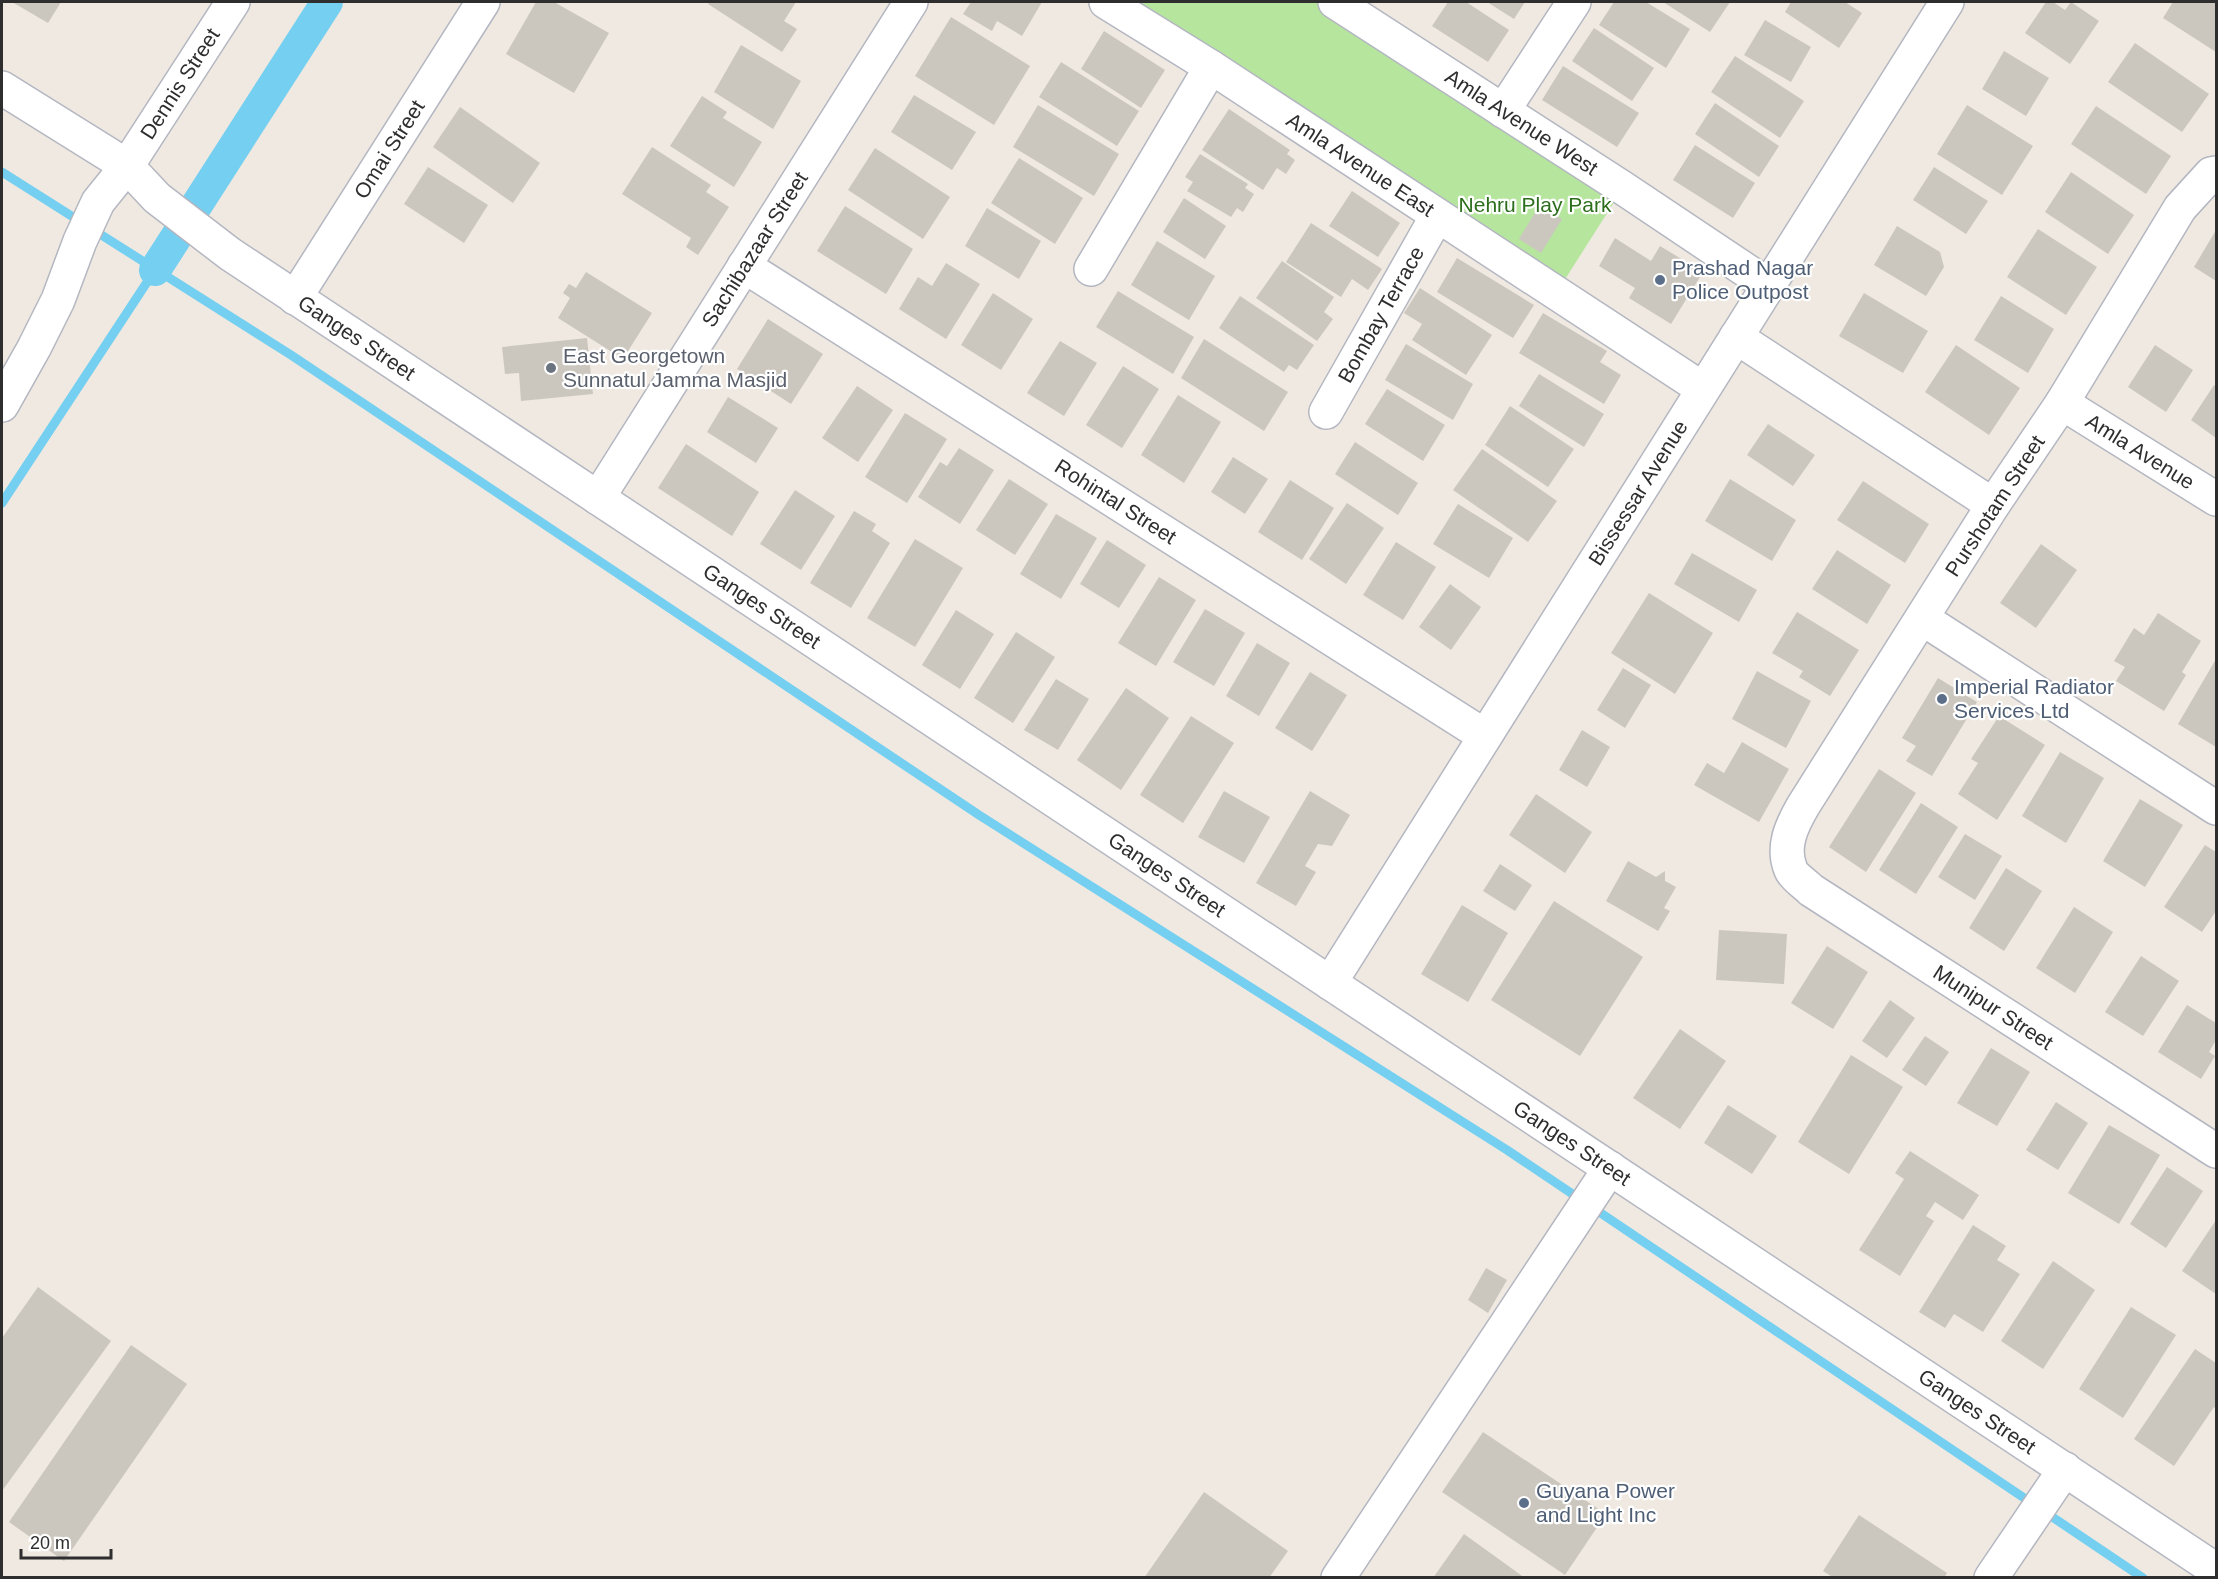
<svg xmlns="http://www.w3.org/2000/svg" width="2218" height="1579" font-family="Arial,sans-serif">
<rect width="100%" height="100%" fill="#efe9e1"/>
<path fill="#b6e59e" d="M 1103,2 L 1332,2 L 1623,188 L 1557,292 Z"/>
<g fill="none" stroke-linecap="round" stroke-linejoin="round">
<g stroke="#75cff0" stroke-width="9">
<path d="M 2,172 L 291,355 L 979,815 L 1507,1150 L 2143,1578"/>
<path d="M 2,503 L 155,270"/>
</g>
<path stroke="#75cff0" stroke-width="32" d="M 155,270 L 327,2"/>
</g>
<g fill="#cbc7bf">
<path d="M 12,2 L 61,2 L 48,23 Z"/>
<path d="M 536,2 L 554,2 L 609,33 L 574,93 L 506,54 Z"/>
<path d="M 710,2 L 796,2 L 784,21 L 797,29 L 782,52 L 708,4 Z"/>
<path d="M 971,2 L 1042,2 L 1022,36 L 997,21 L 992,31 L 963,14 Z"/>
<path d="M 1448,2 L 1466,2 L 1509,30 L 1488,62 L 1432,26 Z"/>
<path d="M 1487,2 L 1525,2 L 1514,19 Z"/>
<path d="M 1614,2 L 1646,2 L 1690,29 L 1666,68 L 1599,25 Z"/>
<path d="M 1663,2 L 1730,2 L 1710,32 Z"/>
<path d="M 1791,2 L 1845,2 L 1862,13 L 1839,48 L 1785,12 Z"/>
<path d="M 2046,2 L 2053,2 L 2065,10 L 2071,2 L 2099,21 L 2070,64 L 2025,33 Z"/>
<path d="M 2173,2 L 2216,2 L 2216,52 L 2163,18 Z"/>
<path d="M 951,17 L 1030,66 L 994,125 L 915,76 Z"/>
<path d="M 1765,20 L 1811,47 L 1791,82 L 1744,55 Z"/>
<path d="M 1594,28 L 1654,68 L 1632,101 L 1572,61 Z"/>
<path d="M 1104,31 L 1165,70 L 1141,108 L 1081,69 Z"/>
<path d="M 2135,43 L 2209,94 L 2182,132 L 2108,82 Z"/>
<path d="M 741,45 L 801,81 L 773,129 L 714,92 Z"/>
<path d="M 2004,51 L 2049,78 L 2026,116 L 1982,89 Z"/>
<path d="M 1735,56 L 1804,101 L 1780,138 L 1711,92 Z"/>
<path d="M 1061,62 L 1139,111 L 1117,146 L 1039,97 Z"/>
<path d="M 1563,66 L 1639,113 L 1617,147 L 1542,100 Z"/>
<path d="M 914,95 L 976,132 L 952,170 L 891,132 Z"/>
<path d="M 702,96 L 727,112 L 723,118 L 762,142 L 734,187 L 670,146 Z"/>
<path d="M 1715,103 L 1779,146 L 1759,177 L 1695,134 Z"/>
<path d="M 1038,105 L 1119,154 L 1094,196 L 1013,147 Z"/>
<path d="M 1967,105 L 2033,146 L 2002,195 L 1937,154 Z"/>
<path d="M 2096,106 L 2171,156 L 2146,194 L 2071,144 Z"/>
<path d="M 460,107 L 540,163 L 513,203 L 433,147 Z"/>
<path d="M 1229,109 L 1290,150 L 1287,154 L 1295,160 L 1286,174 L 1277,168 L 1263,190 L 1202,150 Z"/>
<path d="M 1695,145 L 1755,183 L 1733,218 L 1673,180 Z"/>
<path d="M 652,147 L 711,185 L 706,192 L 729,207 L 698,255 L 686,247 L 691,238 L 622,194 Z"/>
<path d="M 875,148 L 950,197 L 923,239 L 848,190 Z"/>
<path d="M 1200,154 L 1248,184 L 1245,188 L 1254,194 L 1243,212 L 1237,208 L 1231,217 L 1187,191 L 1193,182 L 1185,177 Z"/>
<path d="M 1019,158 L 1083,198 L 1055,244 L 991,203 Z"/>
<path d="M 428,167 L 488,205 L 464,243 L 404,204 Z"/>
<path d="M 1934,167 L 1988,201 L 1966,234 L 1913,200 Z"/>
<path d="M 2071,172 L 2134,215 L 2108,254 L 2045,212 Z"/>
<path d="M 1352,191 L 1400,223 L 1378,257 L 1329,226 Z"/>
<path d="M 1184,198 L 1226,226 L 1205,259 L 1163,232 Z"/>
<path d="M 845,206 L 913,249 L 886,294 L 817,251 Z"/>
<path d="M 1539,206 L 1562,219 L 1541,253 L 1519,239 Z"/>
<path d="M 987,208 L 1041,241 L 1019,279 L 965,246 Z"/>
<path d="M 1311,223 L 1382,269 L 1368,290 L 1352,279 L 1341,297 L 1286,262 Z"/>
<path d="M 1897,226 L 1940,252 L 1944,267 L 1926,296 L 1874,265 Z"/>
<path d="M 2038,229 L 2097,267 L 2066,315 L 2007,277 Z"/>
<path d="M 2216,230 L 2216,281 L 2194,267 Z"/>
<path d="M 1615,238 L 1651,261 L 1660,246 L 1703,272 L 1671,324 L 1629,298 L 1635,288 L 1599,266 Z"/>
<path d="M 1157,241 L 1215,276 L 1189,320 L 1131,285 Z"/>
<path d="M 1457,258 L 1534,305 L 1513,338 L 1437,292 Z"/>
<path d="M 1282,261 L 1334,297 L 1324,312 L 1333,319 L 1317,341 L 1256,298 Z"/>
<path d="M 946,263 L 980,284 L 946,339 L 899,309 L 918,277 L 932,286 Z"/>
<path d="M 586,272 L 652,313 L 623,359 L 558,318 L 570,298 L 563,293 L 569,284 L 576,288 Z"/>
<path d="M 1420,288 L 1492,335 L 1466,375 L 1412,340 L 1422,324 L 1404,313 Z"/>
<path d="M 1118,291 L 1194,337 L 1173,374 L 1096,327 Z"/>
<path d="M 993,293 L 1033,319 L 1001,370 L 961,345 Z"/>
<path d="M 1864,293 L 1928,331 L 1903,373 L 1839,336 Z"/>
<path d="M 1240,296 L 1314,345 L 1297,370 L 1289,365 L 1284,372 L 1219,328 Z"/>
<path d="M 2001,296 L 2054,329 L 2028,373 L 1974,340 Z"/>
<path d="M 1543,313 L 1607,351 L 1600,362 L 1621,375 L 1604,404 L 1519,353 Z"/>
<path d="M 768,319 L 823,354 L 791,404 L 737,369 Z"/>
<path d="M 587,338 L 593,394 L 521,401 L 519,373 L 505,374 L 502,347 Z"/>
<path d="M 1204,339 L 1288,392 L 1264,431 L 1181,378 Z"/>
<path d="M 1060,341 L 1097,363 L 1064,416 L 1027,393 Z"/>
<path d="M 1406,344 L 1473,384 L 1453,420 L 1385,380 Z"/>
<path d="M 1956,345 L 2020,388 L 1989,435 L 1925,392 Z"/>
<path d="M 2155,345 L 2193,370 L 2166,412 L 2128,387 Z"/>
<path d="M 1123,366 L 1159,389 L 1122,448 L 1086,425 Z"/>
<path d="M 1539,374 L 1604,414 L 1584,447 L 1519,406 Z"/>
<path d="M 2214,385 L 2216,387 L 2216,438 L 2191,420 Z"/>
<path d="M 857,386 L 893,410 L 858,462 L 822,438 Z"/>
<path d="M 1387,389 L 1445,425 L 1423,461 L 1365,424 Z"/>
<path d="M 1178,395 L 1221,422 L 1184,483 L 1141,455 Z"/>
<path d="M 728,397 L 778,428 L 756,463 L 707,432 Z"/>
<path d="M 1510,406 L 1574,449 L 1548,487 L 1485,445 Z"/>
<path d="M 905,413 L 947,439 L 907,503 L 865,477 Z"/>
<path d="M 1768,424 L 1815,455 L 1793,486 L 1747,455 Z"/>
<path d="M 1355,442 L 1418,483 L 1398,515 L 1335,474 Z"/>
<path d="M 686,444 L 759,492 L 732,536 L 658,488 Z"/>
<path d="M 959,448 L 994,470 L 960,524 L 918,497 L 940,462 L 947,466 Z"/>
<path d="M 1482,449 L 1557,501 L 1528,542 L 1453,490 Z"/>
<path d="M 1233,457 L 1268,479 L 1245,514 L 1211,492 Z"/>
<path d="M 1009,479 L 1048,504 L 1015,555 L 976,530 Z"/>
<path d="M 1730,479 L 1796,520 L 1772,561 L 1705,521 Z"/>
<path d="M 1290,480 L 1334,508 L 1302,560 L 1258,532 Z"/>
<path d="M 1863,481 L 1929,524 L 1905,563 L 1837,520 Z"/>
<path d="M 795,490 L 835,516 L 801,570 L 760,544 Z"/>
<path d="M 1347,503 L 1384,528 L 1346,584 L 1309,559 Z"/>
<path d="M 1458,504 L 1513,538 L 1489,578 L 1433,544 Z"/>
<path d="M 854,511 L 876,524 L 872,531 L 890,543 L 851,608 L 810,583 Z"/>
<path d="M 1056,514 L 1097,538 L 1061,599 L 1020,574 Z"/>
<path d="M 915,539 L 963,568 L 915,647 L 867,618 Z"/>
<path d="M 1107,540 L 1146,565 L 1119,608 L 1080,584 Z"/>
<path d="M 1396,542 L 1436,567 L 1403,620 L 1363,595 Z"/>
<path d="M 2041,544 L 2077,570 L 2036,628 L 2000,603 Z"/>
<path d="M 1837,550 L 1891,585 L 1867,624 L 1812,589 Z"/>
<path d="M 1692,553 L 1757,590 L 1739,622 L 1674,584 Z"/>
<path d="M 1159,577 L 1196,600 L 1156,666 L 1118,643 Z"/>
<path d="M 1450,584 L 1481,607 L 1451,650 L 1419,627 Z"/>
<path d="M 1649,593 L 1713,633 L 1675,694 L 1611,653 Z"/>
<path d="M 1205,609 L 1245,633 L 1214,686 L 1173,662 Z"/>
<path d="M 956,610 L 994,634 L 960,689 L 922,665 Z"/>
<path d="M 1797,612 L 1859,650 L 1830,696 L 1799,677 L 1803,671 L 1772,653 Z"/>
<path d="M 2158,613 L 2201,641 L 2182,672 L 2186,675 L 2164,711 L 2116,681 L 2125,667 L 2114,661 L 2134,628 L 2144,635 Z"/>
<path d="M 1016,632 L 1055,657 L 1013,723 L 974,698 Z"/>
<path d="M 1257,643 L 1290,663 L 1259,716 L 1226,696 Z"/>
<path d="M 2216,659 L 2216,747 L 2178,724 Z"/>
<path d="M 1623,668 L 1651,685 L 1625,728 L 1597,710 Z"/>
<path d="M 1757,671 L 1811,701 L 1786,748 L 1732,719 Z"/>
<path d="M 1310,672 L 1347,695 L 1312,751 L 1275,728 Z"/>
<path d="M 1938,678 L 1977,702 L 1932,776 L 1906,761 L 1916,746 L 1902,738 Z"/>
<path d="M 1056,679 L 1089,699 L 1058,750 L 1024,730 Z"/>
<path d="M 1126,688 L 1169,718 L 1121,790 L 1077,760 Z"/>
<path d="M 1191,716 L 1234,743 L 1183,823 L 1140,795 Z"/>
<path d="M 1999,716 L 2045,745 L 1997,820 L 1958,794 L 1978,763 L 1971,759 Z"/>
<path d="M 1582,730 L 1610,747 L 1587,787 L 1559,770 Z"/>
<path d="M 1742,742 L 1789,769 L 1759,822 L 1694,785 L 1707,763 L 1724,773 Z"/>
<path d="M 2060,752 L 2104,778 L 2066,843 L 2022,816 Z"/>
<path d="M 1879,769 L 1916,793 L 1866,872 L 1829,847 Z"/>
<path d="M 1224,791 L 1270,817 L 1244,863 L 1198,837 Z"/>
<path d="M 1310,791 L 1350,815 L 1332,846 L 1318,844 L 1305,866 L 1316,872 L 1296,906 L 1256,883 Z"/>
<path d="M 1536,794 L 1592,832 L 1565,873 L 1509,835 Z"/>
<path d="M 2140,799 L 2183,825 L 2145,887 L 2103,861 Z"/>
<path d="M 1921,803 L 1958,827 L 1916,894 L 1879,870 Z"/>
<path d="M 1965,834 L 2002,856 L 1975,900 L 1938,877 Z"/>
<path d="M 2205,845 L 2216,852 L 2216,911 L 2202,932 L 2164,907 Z"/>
<path d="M 1628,861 L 1656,877 L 1665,871 L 1665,881 L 1676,887 L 1664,908 L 1670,911 L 1658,931 L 1606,901 Z"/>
<path d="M 1500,864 L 1532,885 L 1515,911 L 1483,891 Z"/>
<path d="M 2006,868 L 2042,891 L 2004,951 L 1969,928 Z"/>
<path d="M 1554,901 L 1643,957 L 1580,1056 L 1491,1000 Z"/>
<path d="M 1462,905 L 1508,933 L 1468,1002 L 1421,974 Z"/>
<path d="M 2074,907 L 2113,932 L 2075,993 L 2036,968 Z"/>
<path d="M 1719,930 L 1787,934 L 1784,984 L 1716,980 Z"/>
<path d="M 1827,946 L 1868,972 L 1833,1029 L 1791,1003 Z"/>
<path d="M 2141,956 L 2179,981 L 2143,1036 L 2105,1012 Z"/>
<path d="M 1890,1000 L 1915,1018 L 1887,1058 L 1862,1041 Z"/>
<path d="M 2187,1005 L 2216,1023 L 2216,1040 L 2209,1052 L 2215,1056 L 2201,1079 L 2158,1052 Z"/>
<path d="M 1680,1029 L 1726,1061 L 1680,1129 L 1633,1098 Z"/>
<path d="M 1925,1036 L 1949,1052 L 1926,1086 L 1902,1070 Z"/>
<path d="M 1991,1048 L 2030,1072 L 1997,1126 L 1957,1103 Z"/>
<path d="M 1851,1055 L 1903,1087 L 1849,1174 L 1798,1142 Z"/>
<path d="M 2056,1102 L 2088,1123 L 2058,1170 L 2026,1150 Z"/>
<path d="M 1728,1105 L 1777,1136 L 1752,1174 L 1704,1143 Z"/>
<path d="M 2109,1125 L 2160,1155 L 2119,1224 L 2068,1193 Z"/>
<path d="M 1910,1151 L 1979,1195 L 1963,1220 L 1935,1202 L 1926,1216 L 1934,1221 L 1900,1276 L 1859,1250 L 1904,1179 L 1895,1173 Z"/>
<path d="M 2167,1167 L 2203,1191 L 2166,1248 L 2130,1224 Z"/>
<path d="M 2216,1220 L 2216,1294 L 2182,1271 Z"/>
<path d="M 1973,1225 L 2006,1246 L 1997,1260 L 2020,1274 L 1983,1332 L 1954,1314 L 1945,1328 L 1919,1312 Z"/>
<path d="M 2053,1261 L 2095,1290 L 2043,1369 L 2001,1341 Z"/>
<path d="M 1486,1268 L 1507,1280 L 1488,1313 L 1468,1300 Z"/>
<path d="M 38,1287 L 111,1341 L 2,1491 L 2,1338 Z"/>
<path d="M 2131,1307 L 2176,1335 L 2123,1418 L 2079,1389 Z"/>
<path d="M 131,1345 L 187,1384 L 64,1561 L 9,1522 Z"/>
<path d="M 2195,1349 L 2216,1363 L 2216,1409 L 2214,1407 L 2174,1466 L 2134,1439 Z"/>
<path d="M 1483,1432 L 1606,1514 L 1565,1575 L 1442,1492 Z"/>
<path d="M 1204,1492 L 1288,1551 L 1269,1578 L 1144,1578 Z"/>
<path d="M 1859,1515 L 1947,1573 L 1944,1578 L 1834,1578 L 1823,1571 Z"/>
<path d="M 1464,1534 L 1525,1578 L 1433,1578 Z"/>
</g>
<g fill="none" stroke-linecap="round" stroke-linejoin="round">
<g stroke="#b4b7c1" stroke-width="36">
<g id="minor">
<path id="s1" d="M 1106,2 L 1211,67 L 1703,389"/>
<path id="s2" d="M 1335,2 L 1623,188 L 1768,285"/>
<path id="s3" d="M 2,88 L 127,166 L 157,198 L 230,254 L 2216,1570"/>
<path d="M 1503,111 L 1574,2"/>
<path id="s4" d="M 2216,173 L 2211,174 L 2180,208 L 2062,403 L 1993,505 L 1803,806 C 1792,825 1781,847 1791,870 C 1794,877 1805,884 1811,890 L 2216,1151"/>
<path id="s5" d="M 744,266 L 1485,736"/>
<path d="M 1091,269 L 1211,67"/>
<path id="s6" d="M 295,298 L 483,2"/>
<path d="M 1736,337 L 1993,505"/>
<path id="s7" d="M 2062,403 L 2216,499"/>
<path id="s8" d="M 2,405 L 34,348 L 58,300 L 80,241 L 98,202 L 127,166 L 233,2"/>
<path id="s9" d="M 1326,412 L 1437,216"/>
<path id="s10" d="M 598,498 L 911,2"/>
<path d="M 1923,619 L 2216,808"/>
<path id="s11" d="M 1330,983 L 1947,2"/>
<path d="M 1338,1578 L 1610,1168"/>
<path d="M 1991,1578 L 2065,1469"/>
</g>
</g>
<use href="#minor" stroke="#fff" stroke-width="33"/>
</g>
<g fill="#5c6f8a" stroke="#fff" stroke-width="2">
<circle cx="1660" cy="280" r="6"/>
<circle cx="1942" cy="699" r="6"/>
<circle cx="1524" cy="1503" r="6"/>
</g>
<circle fill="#6b7280" stroke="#fff" stroke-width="2" cx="551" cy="368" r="6"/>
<g text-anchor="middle" stroke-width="4.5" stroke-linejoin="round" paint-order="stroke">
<g font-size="21" fill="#2e2e2e" stroke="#fff">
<text dy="7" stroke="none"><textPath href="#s8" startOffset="369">Dennis Street</textPath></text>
<text dy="7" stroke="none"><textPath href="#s2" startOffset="222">Amla Avenue West</textPath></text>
<text dy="7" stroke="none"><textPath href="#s6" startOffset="176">Omai Street</textPath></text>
<text dy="7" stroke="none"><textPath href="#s1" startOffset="302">Amla Avenue East</textPath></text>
<text dy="7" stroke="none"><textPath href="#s10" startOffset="294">Sachibazaar Street</textPath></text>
<text dy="7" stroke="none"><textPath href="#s9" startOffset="112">Bombay Terrace</textPath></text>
<text dy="7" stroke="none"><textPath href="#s3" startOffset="435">Ganges Street</textPath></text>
<text dy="7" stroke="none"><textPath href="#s7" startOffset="92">Amla Avenue</textPath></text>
<text dy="7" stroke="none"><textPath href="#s11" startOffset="579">Bissessar Avenue</textPath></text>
<text dy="7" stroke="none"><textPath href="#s5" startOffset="440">Rohintal Street</textPath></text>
<text transform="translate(1995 506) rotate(-57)" y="7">Purshotam Street</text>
<text dy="7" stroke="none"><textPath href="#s3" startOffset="921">Ganges Street</textPath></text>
<text dy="7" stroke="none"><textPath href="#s3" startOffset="1407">Ganges Street</textPath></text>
<text dy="7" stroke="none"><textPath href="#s4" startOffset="1071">Munipur Street</textPath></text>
<text dy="7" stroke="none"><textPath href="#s3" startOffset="1893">Ganges Street</textPath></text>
<text dy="7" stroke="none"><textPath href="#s3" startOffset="2379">Ganges Street</textPath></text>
</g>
<g font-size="21" fill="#2c6e1b" stroke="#fff">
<text x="1535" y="212">Nehru Play Park</text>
</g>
<g font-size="21" fill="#4e5e75" stroke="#fff" text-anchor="start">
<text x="1672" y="275">Prashad Nagar<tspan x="1672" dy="24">Police Outpost</tspan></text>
<text x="1954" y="694">Imperial Radiator<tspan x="1954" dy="24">Services Ltd</tspan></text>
<text x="1536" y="1498">Guyana Power<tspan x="1536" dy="24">and Light Inc</tspan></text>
</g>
<g font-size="21" fill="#5b616d" stroke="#fff" text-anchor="start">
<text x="563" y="363">East Georgetown<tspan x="563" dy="24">Sunnatul Jamma Masjid</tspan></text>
</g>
</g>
<rect width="2218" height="1579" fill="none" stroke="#2e2e2e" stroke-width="6"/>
<path d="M21 1549v9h90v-9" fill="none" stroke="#2e2e2e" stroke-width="3"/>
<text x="30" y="1549" font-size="18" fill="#2e2e2e" stroke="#ffffff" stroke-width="4.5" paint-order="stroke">20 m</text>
</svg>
